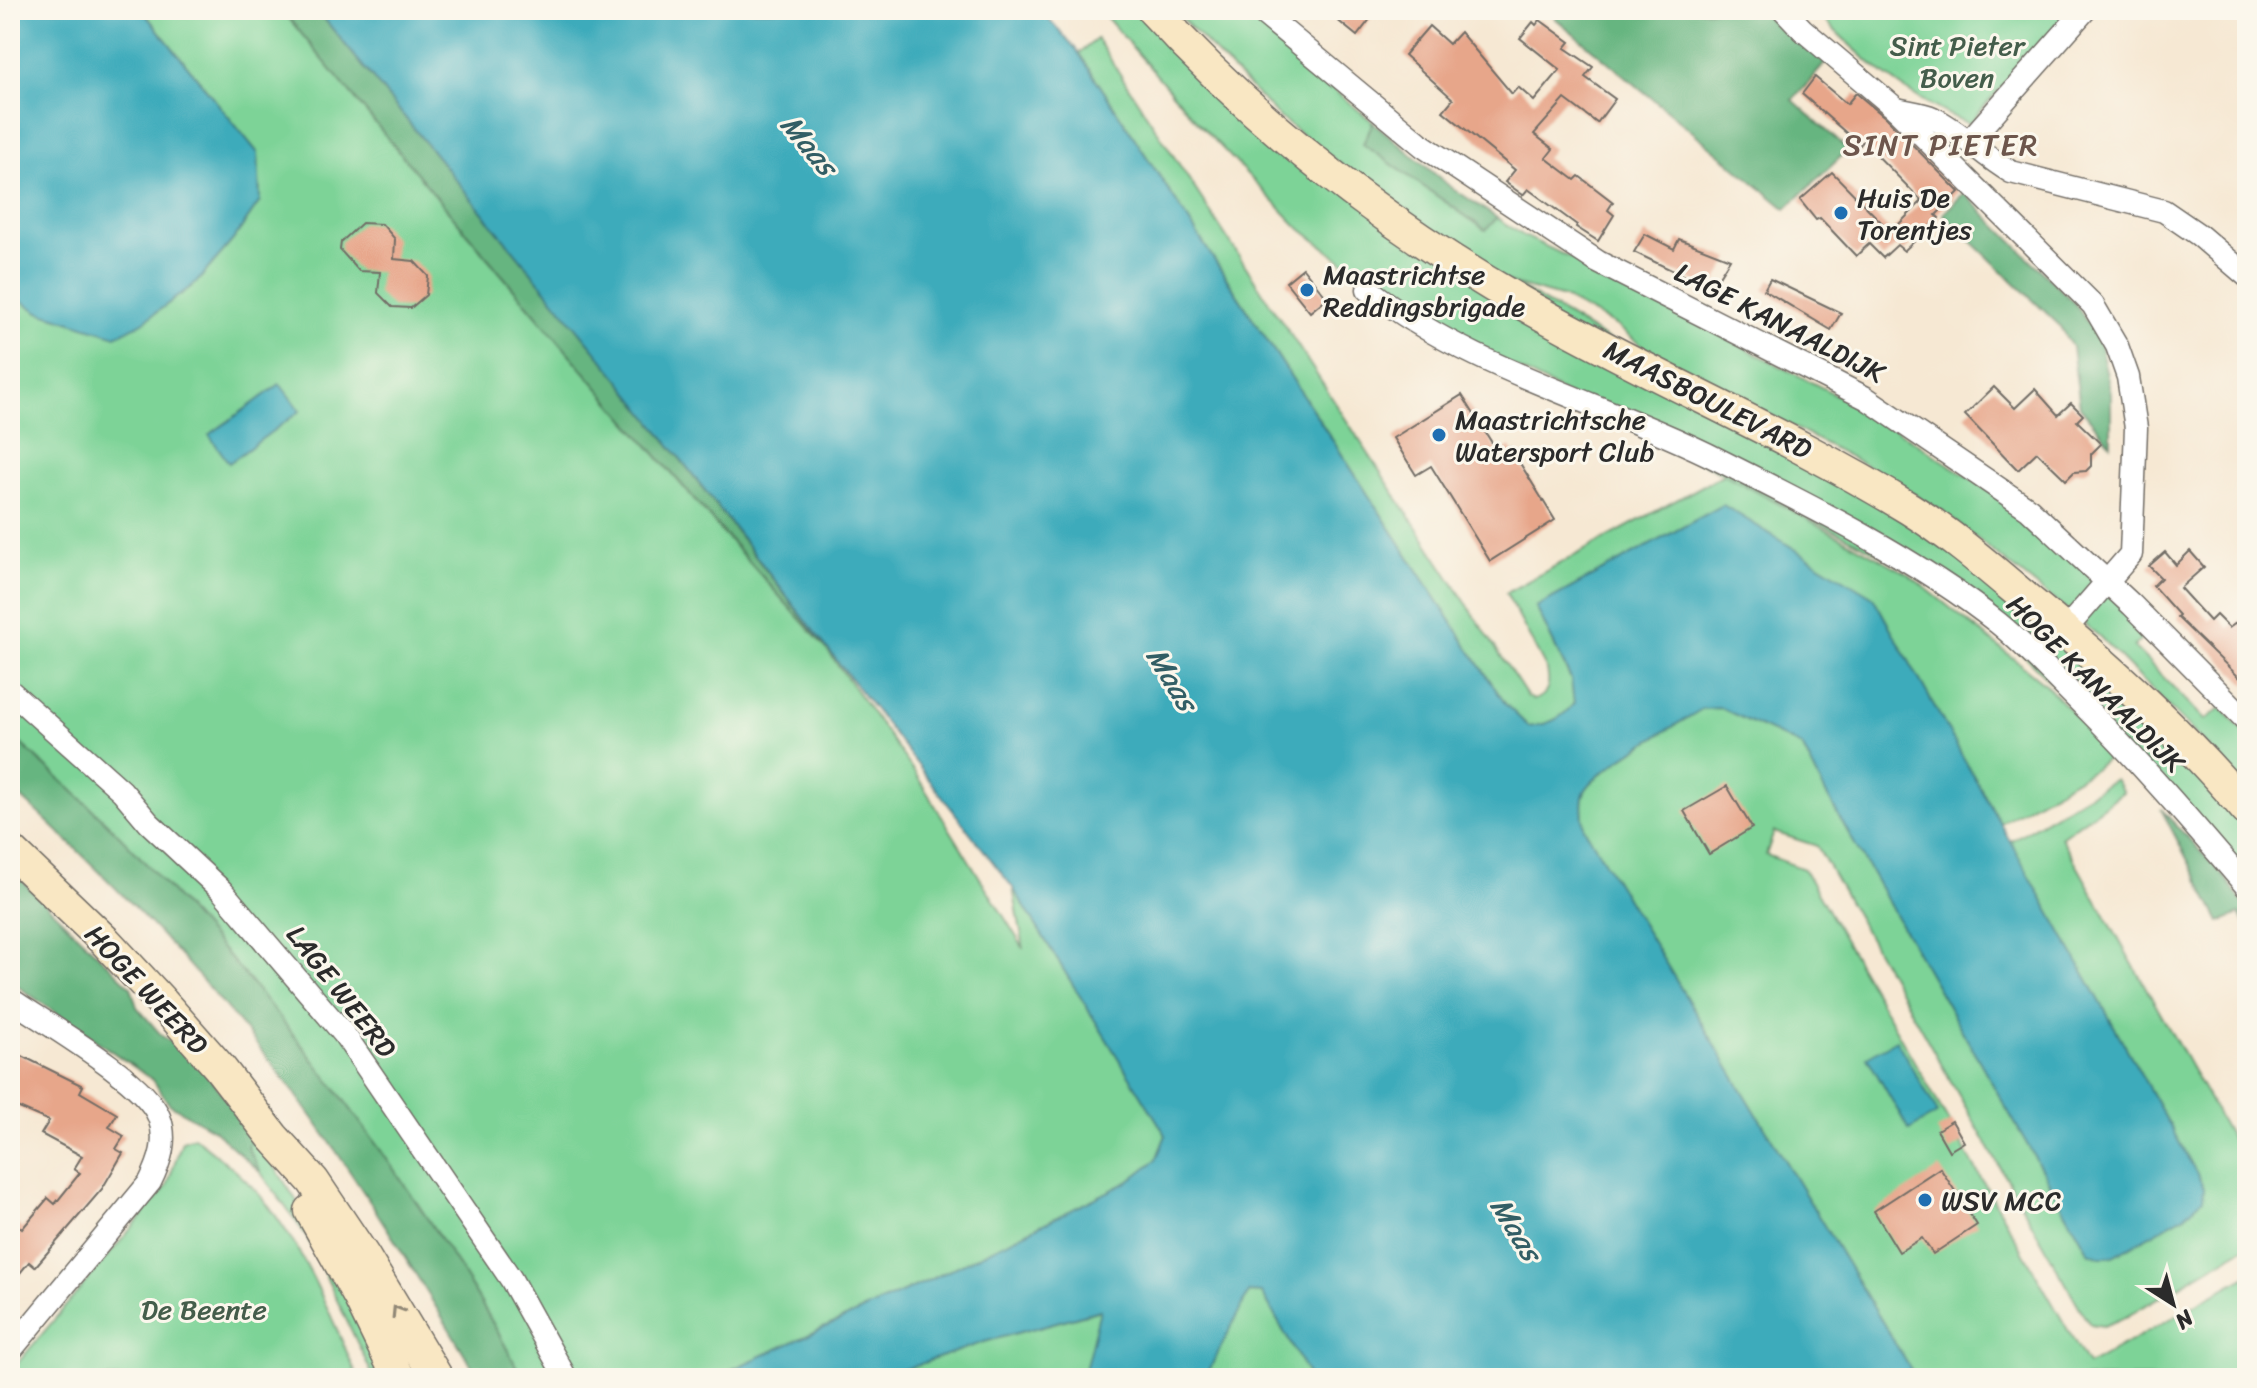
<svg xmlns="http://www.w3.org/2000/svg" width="2257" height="1388" font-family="Sriracha,sans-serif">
<rect width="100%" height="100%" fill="#fbf7ec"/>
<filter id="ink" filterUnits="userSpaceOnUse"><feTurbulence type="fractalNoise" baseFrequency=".0125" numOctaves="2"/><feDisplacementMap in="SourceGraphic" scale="16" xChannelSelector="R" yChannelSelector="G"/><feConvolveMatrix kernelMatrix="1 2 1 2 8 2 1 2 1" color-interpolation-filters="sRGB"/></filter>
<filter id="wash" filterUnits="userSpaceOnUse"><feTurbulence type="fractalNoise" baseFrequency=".006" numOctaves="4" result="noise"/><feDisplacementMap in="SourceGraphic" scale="32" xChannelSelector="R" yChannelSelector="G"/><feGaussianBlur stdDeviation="1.8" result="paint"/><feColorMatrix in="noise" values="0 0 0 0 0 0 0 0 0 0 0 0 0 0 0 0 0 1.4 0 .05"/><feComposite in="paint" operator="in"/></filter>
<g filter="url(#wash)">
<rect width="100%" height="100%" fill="#f6e8d3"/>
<g fill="#7dd397" stroke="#547f61" stroke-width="2">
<path d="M 142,10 L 282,10 L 495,267 L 721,531 L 825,647 L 915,773 L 1024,949 L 1013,888 L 1166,1135 L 1156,1160 L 1128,1182 L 934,1278 L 713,1378 L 522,1378 C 492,1317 456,1262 419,1206 C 350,1103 274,1006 191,914 C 159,878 127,841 91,808 C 65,782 37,759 10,734 L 10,294 L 39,312 L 78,324 L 143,322 L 196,283 L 233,240 L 260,201 L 258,153 Z"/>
<path d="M 1100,10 L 1136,10 L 1260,133 L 1902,515 L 2034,614 L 2221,798 L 2247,829 L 2247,874 L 1963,596 L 1455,337 L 1392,299 L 1297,226 L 1200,125 Z"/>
<path d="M 1173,10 L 1250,10 L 1335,91 L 1373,122 L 1363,144 L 1485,230 L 1497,218 L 1524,236 L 1593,269 L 1871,413 L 2027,516 L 2149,631 L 2134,647 L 2205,720 L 2221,708 L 2247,735 L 2247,790 L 2225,764 L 2099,636 L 1942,511 L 1858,461 L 1648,351 L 1617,326 L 1564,298 L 1510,283 L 1416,222 L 1279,117 Z"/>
<path d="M 1815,10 L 2071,10 L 1969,124 C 1907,98 1860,58 1815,10 Z"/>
<path d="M 1097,39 L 1527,696 L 1534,700 C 1549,695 1550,685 1547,670 L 1506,593 L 1724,474 L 1907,573 L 2045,684 L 2112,755 L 2094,769 L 2000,823 L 1873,597 L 1536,607 L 1571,680 L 1574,703 C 1562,719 1549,724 1529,727 L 1506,705 L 1079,53 Z"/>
<path d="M 1721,708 L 1802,746 L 1825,792 L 2089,1252 L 2100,1257 L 2111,1257 L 2185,1215 L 2197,1174 L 2010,841 L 2115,779 L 2123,792 L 2061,837 L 2247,1167 L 2247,1246 L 2124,1318 L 2103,1326 L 2091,1324 L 2085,1317 L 1817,846 L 1774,832 L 1766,855 L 1804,869 L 2088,1365 L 2245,1277 L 2247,1281 L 2247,1378 L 1916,1378 L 1584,828 C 1583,816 1580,801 1585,791 C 1595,771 1679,723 1702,709 Z"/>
<path d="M 253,1133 L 316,1231 L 390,1378 L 374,1378 L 307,1237 L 261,1173 L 247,1148 Z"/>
<path d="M 194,1137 C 218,1156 243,1175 263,1199 C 306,1252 331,1316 358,1378 L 10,1378 L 10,1372 L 167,1186 L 182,1141 Z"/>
<path d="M 1248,1292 L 1262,1293 L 1310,1378 L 1205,1378 Z"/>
<path d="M 1101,1310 L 1083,1378 L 879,1378 L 984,1342 Z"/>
</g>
<g fill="#66b580" stroke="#487056" stroke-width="2">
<path d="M 282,10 L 317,10 L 618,378 L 825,647 C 639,439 459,226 282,10 Z"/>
<path d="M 1560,10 L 1779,10 L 1830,58 L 1793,100 L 1848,150 L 1786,209 L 1555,18 Z"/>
<path d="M 1373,122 L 1448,185 L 1497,218 L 1486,230 L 1363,144 Z"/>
<path d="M 1964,193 L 2075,304 L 2099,340 L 2111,393 L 2111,444 L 2080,407 L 2072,347 L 2059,325 L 1943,214 Z"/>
<path d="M 10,734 C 37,759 65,783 91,808 C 127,841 159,878 191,914 C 274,1006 350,1103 419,1206 C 456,1262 492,1317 522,1378 L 479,1378 C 426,1290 372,1201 313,1118 C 226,997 120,887 10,787 Z"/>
<path d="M 2161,809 L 2227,880 L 2247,909 L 2247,927 L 2239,914 L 2220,922 Z"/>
<path d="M 10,869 L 131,987 L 137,1007 L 162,1036 L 194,1058 L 253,1133 L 248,1148 L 261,1173 L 214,1130 L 169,1104 L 153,1080 L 10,981 Z"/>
</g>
<g fill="#3dabbb" stroke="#346b73" stroke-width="2">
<path d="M 10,10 L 142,10 L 258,153 L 260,201 L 233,240 L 196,283 L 143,322 L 116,336 L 39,312 L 10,294 Z"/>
<path d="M 317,10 L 1041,10 L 1076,49 L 1506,705 L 1529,727 C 1549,724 1562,719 1574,703 L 1571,679 L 1536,607 L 1723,505 L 1873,597 L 2197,1174 L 2204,1188 L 2203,1199 L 2185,1215 L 2111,1257 L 2100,1257 L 2089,1252 L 1825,792 L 1802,746 L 1721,708 L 1702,709 C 1678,724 1596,769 1585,791 C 1580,801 1583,816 1584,828 L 1916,1378 L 1310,1378 L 1262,1293 L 1249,1292 L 1205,1378 L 1083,1378 L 1100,1310 L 984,1342 L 879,1378 L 713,1378 L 934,1278 L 1128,1182 L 1156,1160 L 1166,1135 L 1013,888 L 618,378 Z"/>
<path d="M 280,384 L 300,411 L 229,463 L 209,435 Z"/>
<path d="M 1896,1040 L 1938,1113 L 1909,1130 L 1867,1057 Z"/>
</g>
<g id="blocks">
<g fill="#e7a68a">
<path d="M 1325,10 L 1377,10 L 1357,36 Z"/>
<path d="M 1540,20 L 1570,42 L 1565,48 L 1593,67 L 1585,77 L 1615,99 L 1597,123 L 1565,99 L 1534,134 L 1553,149 L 1546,158 L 1575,180 L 1579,176 L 1613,202 L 1608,210 L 1614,215 L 1598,241 L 1576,227 L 1577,225 L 1528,189 L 1523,195 L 1505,182 L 1515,170 L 1443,111 L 1453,99 L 1404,55 L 1429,26 L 1449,44 L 1460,32 L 1512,94 L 1518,87 L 1534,101 L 1560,70 L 1520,38 L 1533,22 L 1536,25 Z"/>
<path d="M 1815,77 L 1847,104 L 1856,93 L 1886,118 L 1959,192 L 1936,215 L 1939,218 L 1904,251 L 1897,245 L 1883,258 L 1869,244 L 1856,256 L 1820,218 L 1816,220 L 1800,200 L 1832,172 L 1891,232 L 1922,201 L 1863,141 L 1860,145 L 1802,94 Z"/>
<path d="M 362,223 L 382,224 L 395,239 L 394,259 L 414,261 L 428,276 L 426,295 L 411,308 L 392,307 L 378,293 L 380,272 L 359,271 L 340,250 L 341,242 Z"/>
<path d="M 1645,234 L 1674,249 L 1679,239 L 1730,259 L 1711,289 L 1634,252 Z"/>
<path d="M 1303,268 L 1327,298 L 1310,312 L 1286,282 Z"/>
<path d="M 1770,279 L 1841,313 L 1831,330 L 1764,290 Z"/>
<path d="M 1994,387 L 2015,408 L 2035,389 L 2058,415 L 2071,403 L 2083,415 L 2077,421 L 2101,444 L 2091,454 L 2091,466 L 2086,471 L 2074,472 L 2066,480 L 2037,452 L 2018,470 L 1965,415 Z"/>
<path d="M 1462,395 L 1499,454 L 1510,447 L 1555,520 L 1490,561 L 1431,466 L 1416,475 L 1393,438 Z"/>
<path d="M 2190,551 L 2204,567 L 2180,588 L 2210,621 L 2216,615 L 2229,628 L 2247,615 L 2247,685 L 2177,617 L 2179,615 L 2153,586 L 2161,578 L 2149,566 L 2165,552 L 2176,565 Z"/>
<path d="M 1727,786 L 1752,828 L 1709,854 L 1684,811 Z"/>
<path d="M 10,1050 L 83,1086 L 80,1092 L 117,1114 L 109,1127 L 124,1136 L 116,1149 L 123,1153 L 102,1189 L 35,1267 L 29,1262 L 10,1285 L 10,1218 L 22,1229 L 48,1198 L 55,1204 L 80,1173 L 74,1169 L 82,1156 L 41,1134 L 49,1121 L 10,1104 Z"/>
<path d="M 1952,1121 L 1964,1142 L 1949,1151 L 1937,1130 Z"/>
<path d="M 1940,1168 L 1977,1225 L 1933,1254 L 1922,1238 L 1899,1252 L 1874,1211 Z"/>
</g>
</g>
</g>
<g filter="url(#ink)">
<use href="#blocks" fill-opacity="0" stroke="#726d66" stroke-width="2"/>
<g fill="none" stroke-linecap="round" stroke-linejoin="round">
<g stroke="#726d66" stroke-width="25">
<g id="street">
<path d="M 1259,10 L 1423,146 L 1598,262 L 1866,398 L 2029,509 L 2132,605 L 2247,721"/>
<path d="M 1784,10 L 1803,30 L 1895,108 L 2093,305 L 2117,346 L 2128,377 L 2136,428 L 2131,554 L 2065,630"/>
<path d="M 1896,109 C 1908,112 1922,113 1933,118 C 1962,132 1983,156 2011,172 L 2164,211 L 2199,235 L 2247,276"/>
<path d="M 1969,141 L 2085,10"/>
<path d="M 1368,289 C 1472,371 1605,402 1721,461 C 1811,506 1919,560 1998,623 C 2024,644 2048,670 2072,694 C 2134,755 2191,821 2247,887"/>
<path d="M 10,691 L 122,791 L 149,823 L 222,891 L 344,1034 L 511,1279 L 566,1378"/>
<path d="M 10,999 C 45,1023 145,1080 159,1117 C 168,1140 160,1162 150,1182 L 10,1351"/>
</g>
</g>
<g stroke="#726d66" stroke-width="35">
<g id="secondary">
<path d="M 1153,10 C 1260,127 1385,224 1522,303 C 1649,376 1785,432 1910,509 C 1955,537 1994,572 2035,606 C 2111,669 2182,733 2247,810"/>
<path d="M 10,850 L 106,942 L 160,1000 L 219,1067 L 273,1137 L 313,1181 L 364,1257 L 437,1378"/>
<path d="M 311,1211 L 360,1298 L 399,1378"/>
</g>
</g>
<use href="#street" stroke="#fff" stroke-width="22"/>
<use href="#secondary" stroke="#f9e7c3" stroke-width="32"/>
</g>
<defs><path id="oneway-chevron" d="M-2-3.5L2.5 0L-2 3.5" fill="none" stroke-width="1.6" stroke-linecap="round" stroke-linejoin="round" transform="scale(2)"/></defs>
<use stroke="#928977" href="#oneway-chevron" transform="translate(397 1311) rotate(-122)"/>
</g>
<g fill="#1f6fb2" stroke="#fbf7ec" stroke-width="3">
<circle cx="1841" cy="213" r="8"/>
<circle cx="1307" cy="290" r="8"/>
<circle cx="1439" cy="435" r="8"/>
<circle cx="1925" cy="1200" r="8"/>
</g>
<g text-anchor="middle" stroke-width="6" stroke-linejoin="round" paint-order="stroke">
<g font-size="28" fill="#445d4b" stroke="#fbf7ec">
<text x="1957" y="55">Sint Pieter<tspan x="1957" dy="32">Boven</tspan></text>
<text x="204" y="1319">De Beente</text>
</g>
<g font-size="28" fill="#2b2b2b" stroke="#fbf7ec" text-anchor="start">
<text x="1857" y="207">Huis De<tspan x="1857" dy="32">Torentjes</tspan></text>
<text x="1323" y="284">Maastrichtse<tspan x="1323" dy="32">Reddingsbrigade</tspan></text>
<text x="1455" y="429">Maastrichtsche<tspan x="1455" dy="32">Watersport Club</tspan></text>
<text x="1941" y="1210">WSV MCC</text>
</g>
<g font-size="28" fill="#2b2b2b" stroke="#fbf7ec">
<text transform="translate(1780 322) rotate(27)" y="10">LAGE KANAALDIJK</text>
<text transform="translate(1708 399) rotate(27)" y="10">MAASBOULEVARD</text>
<text transform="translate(2096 683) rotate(45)" y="10">HOGE KANAALDIJK</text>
<text transform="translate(147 989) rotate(47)" y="10">HOGE WEERD</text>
<text transform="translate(342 991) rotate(52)" y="10">LAGE WEERD</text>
</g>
<g font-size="30" font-style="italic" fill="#325e65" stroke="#fbf7ec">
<text transform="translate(809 145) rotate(50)" y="10">Maas</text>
<text transform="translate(1172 679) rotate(58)" y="10">Maas</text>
<text transform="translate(1516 1229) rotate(58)" y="10">Maas</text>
</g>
<g font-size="30" letter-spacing="2" fill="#6d564c" stroke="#fbf7ec">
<text x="1941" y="155">SINT PIETER</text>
</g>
</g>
<rect width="2257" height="1388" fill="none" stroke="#fbf7ec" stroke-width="40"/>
<g transform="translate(2173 1304) rotate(144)" stroke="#fbf7ec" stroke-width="6" paint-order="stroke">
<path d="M0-6L14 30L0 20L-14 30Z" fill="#2b2b2b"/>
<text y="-12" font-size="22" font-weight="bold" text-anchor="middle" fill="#2b2b2b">N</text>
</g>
</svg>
